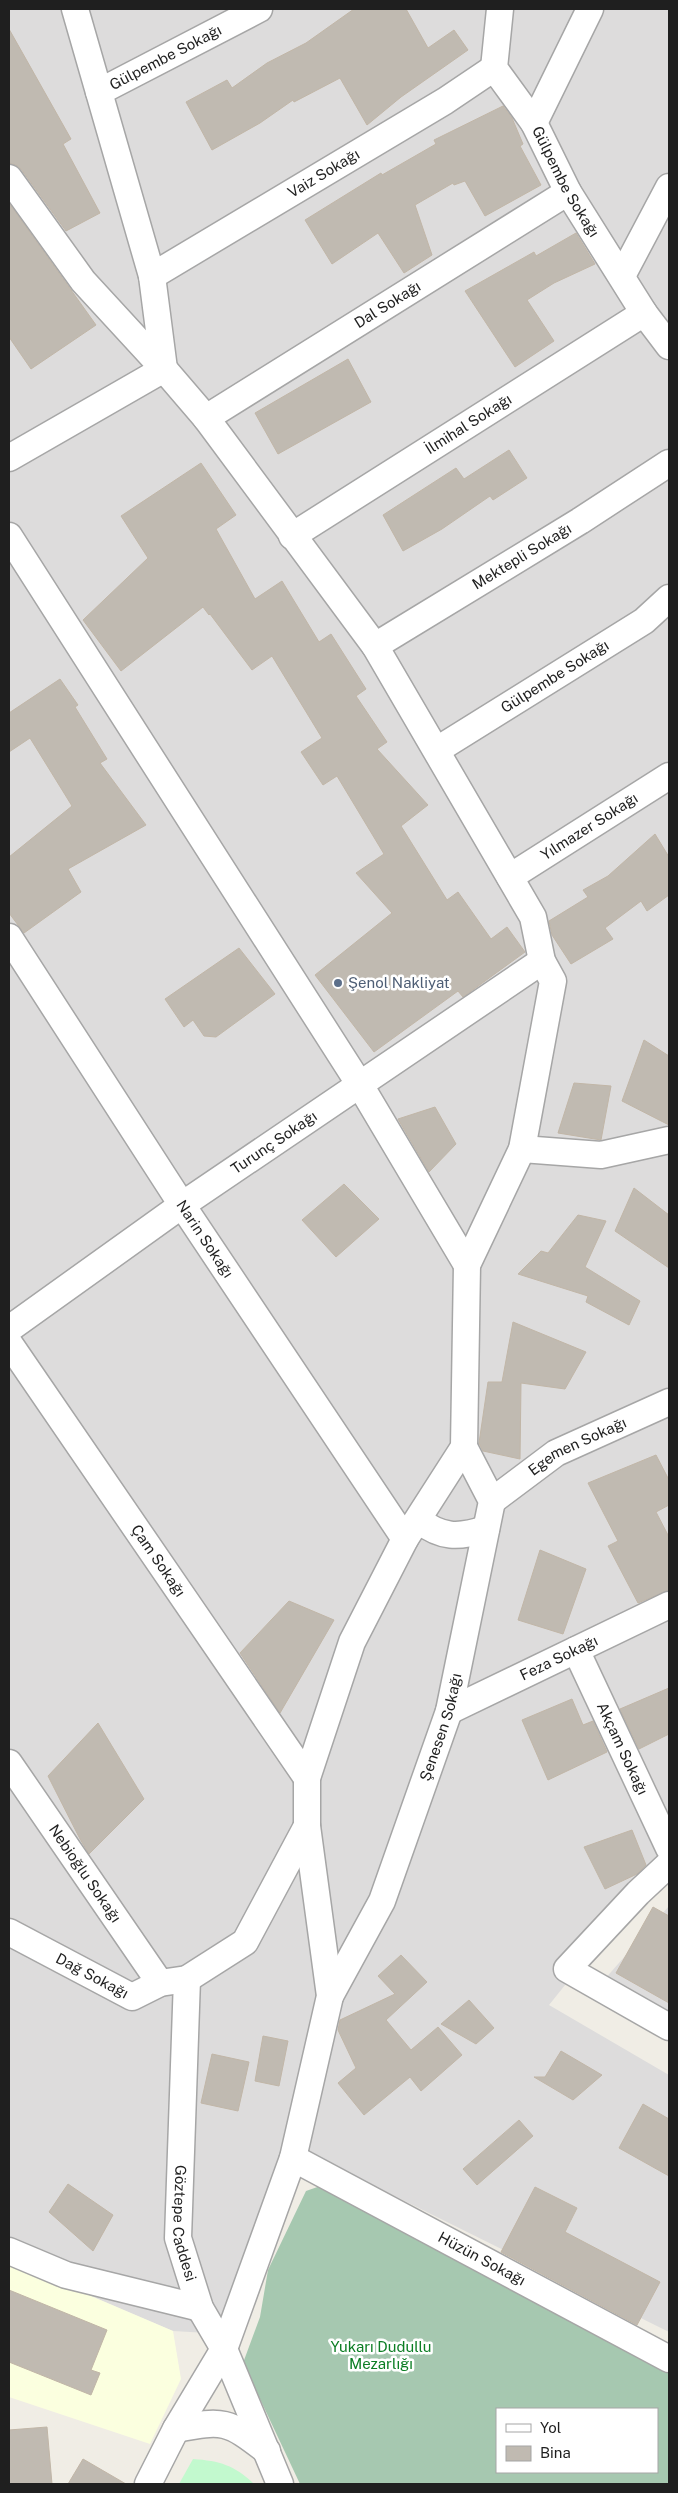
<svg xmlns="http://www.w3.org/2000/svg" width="678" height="2493" font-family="'Public Sans',sans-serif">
<rect width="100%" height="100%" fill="#f0ede5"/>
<g fill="#dddcdc">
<path d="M 9,9 L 669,9 L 669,1859 L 648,1882 L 549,2005 L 669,2075 L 669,2332 L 318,2158 L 289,2153 L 224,2334 L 173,2331 L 9,2261 Z"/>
<path d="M 669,1906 L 669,2017 L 604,1980 Z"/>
</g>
<path fill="#fbffdf" d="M 9,2261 L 173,2331 L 181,2379 L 150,2444 L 9,2397 Z"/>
<path fill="#a6c8b0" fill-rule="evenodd" d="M 326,2184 L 669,2364 L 669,2484 L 300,2484 L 243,2363 L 260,2317 L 268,2270 L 306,2191 ZM 497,2409 L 657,2409 L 657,2472 L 497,2472 Z"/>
<path fill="#c2f9ce" d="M 193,2459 C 220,2461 234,2465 254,2484 L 179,2484 Z"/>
<g fill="#c0bab1" stroke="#c1b6a7">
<path d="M 354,9 L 406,9 L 428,48 L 454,30 L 468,50 L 401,97 L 367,125 L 340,78 L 294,102 L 293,100 L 260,123 L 212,150 L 186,102 L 227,80 L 232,88 L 267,63 L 306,43 Z"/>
<path d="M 9,29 L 71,139 L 63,144 L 100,213 L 66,231 L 21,169 L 16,165 L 9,163 Z"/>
<path d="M 503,106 L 512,118 L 523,144 L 520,146 L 541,185 L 485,216 L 465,181 L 454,185 L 453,183 L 415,205 L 432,255 L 404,273 L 378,233 L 332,264 L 305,220 L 381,173 L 382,175 L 436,144 L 434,140 Z"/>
<path d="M 9,203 L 96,325 L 31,369 L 9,337 Z"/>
<path d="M 576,233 L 595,264 L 554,283 L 527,300 L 554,341 L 515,367 L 465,291 L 534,252 L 536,256 Z"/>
<path d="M 348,359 L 371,402 L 278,454 L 255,413 Z"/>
<path d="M 509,450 L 527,478 L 493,500 L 490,496 L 442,529 L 403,551 L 383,515 L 456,468 L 464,479 Z"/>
<path d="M 201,463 L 236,515 L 216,529 L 255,599 L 282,581 L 319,642 L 331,634 L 366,689 L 356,696 L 387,742 L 377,749 L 428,805 L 401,826 L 447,900 L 458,892 L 491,939 L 507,927 L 525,952 L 463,997 L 458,991 L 374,1052 L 315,975 L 392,913 L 356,873 L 384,854 L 337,776 L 323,785 L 301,752 L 322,738 L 272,656 L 252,670 L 210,614 L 209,615 L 203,607 L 121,671 L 83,620 L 148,558 L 121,516 Z"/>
<path d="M 60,679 L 78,705 L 75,707 L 107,759 L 100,763 L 146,825 L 68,869 L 81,892 L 24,933 L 9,913 L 9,857 L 72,806 L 30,738 L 9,752 L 9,713 Z"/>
<path d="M 655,834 L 669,857 L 669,895 L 647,911 L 641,901 L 605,928 L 613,939 L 571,964 L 552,935 L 549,921 L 588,897 L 583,890 L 608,876 Z"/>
<path d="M 239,948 L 275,994 L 216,1037 L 204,1036 L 193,1020 L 184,1027 L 165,999 Z"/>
<path d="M 644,1040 L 669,1056 L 669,1125 L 622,1101 Z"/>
<path d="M 574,1083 L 611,1086 L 601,1140 L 558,1133 Z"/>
<path d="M 435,1107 L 456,1144 L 429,1172 L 398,1119 Z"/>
<path d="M 344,1184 L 379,1219 L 336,1257 L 302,1220 Z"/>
<path d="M 634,1188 L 669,1215 L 669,1268 L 615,1231 Z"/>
<path d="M 578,1215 L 606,1221 L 585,1267 L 640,1301 L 629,1325 L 586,1302 L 588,1296 L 518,1274 L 541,1251 L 548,1253 Z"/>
<path d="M 513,1322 L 586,1352 L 565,1389 L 521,1383 L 520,1459 L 483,1451 L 479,1443 L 488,1382 L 502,1382 Z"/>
<path d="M 656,1455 L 669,1480 L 669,1505 L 656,1512 L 669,1537 L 669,1590 L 638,1603 L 608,1546 L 618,1541 L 588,1483 Z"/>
<path d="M 540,1550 L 586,1569 L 563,1634 L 518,1620 Z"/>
<path d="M 289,1601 L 334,1620 L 280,1713 L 240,1653 Z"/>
<path d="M 669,1688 L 669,1734 L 639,1749 L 620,1709 Z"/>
<path d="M 572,1699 L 583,1725 L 593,1721 L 607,1752 L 548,1780 L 522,1720 Z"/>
<path d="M 98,1723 L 144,1799 L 89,1854 L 80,1839 L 48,1776 Z"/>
<path d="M 632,1830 L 646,1865 L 637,1874 L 605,1889 L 584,1847 Z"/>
<path d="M 653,1907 L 669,1916 L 669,2003 L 616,1973 Z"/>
<path d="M 401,1955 L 427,1982 L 386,2020 L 411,2050 L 438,2027 L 462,2055 L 421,2091 L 410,2077 L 364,2115 L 338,2083 L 356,2068 L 338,2030 L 340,2020 L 395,1994 L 378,1976 Z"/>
<path d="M 469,2000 L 494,2028 L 476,2044 L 441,2024 Z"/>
<path d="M 263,2036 L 288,2041 L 279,2086 L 255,2081 Z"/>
<path d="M 561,2051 L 602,2075 L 573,2100 L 534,2077 L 545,2077 Z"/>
<path d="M 212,2054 L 249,2062 L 238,2111 L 201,2103 Z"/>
<path d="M 643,2104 L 669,2119 L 669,2176 L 619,2148 Z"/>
<path d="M 519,2120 L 533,2136 L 477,2185 L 463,2169 Z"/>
<path d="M 68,2184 L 113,2215 L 93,2251 L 49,2212 Z"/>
<path d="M 535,2187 L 577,2208 L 565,2232 L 660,2282 L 637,2325 L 501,2252 Z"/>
<path d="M 9,2290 L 107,2330 L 91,2370 L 100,2373 L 91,2395 L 9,2362 Z"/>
<path d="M 47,2427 L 52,2484 L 9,2484 L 9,2430 Z"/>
<path d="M 83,2459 L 126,2484 L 68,2484 Z"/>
</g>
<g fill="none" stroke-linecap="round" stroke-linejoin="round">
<g stroke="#a6a6a6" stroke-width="29">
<g id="minor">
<path id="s1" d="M 500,9 L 494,68 L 534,123 L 568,192 L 644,313 L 669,346"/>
<path id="s2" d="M 99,92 L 259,9"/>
<path d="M 534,123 L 590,9"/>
<path d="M 9,178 L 83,281 L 164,369 L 206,418 L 375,646 L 533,917 L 542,961 L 553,981 L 522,1149 L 467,1265 L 464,1447 L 405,1539 L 352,1642 L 307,1778 L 307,1826 L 330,1996 L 293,2158 L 224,2349 L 176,2429 L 148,2484"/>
<path id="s3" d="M 152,276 L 445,101 L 494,68"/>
<path d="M 622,276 L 669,187"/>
<path id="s4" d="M 206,418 L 568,192"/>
<path d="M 9,458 L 164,369 L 152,276 L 75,9"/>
<path d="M 9,536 L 360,1085 L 467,1265"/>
<path id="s5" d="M 292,536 L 644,313"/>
<path id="s6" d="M 375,646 L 580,521 L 669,463"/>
<path id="s7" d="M 437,750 L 644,621 L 669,598"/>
<path id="s8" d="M 510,877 L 669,776"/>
<path id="s9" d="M 9,937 L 182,1205 L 405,1539"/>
<path d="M 522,1149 L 601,1155 L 669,1140"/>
<path id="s10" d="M 9,1329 L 182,1205 L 542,961"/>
<path id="s11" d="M 9,1343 L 307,1778"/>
<path id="s12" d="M 492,1501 L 556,1453 L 669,1402"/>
<path d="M 418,1520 C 442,1538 458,1538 486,1529"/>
<path id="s13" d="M 576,1650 L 669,1848"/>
<path id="s14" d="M 449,1711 L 669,1605"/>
<path id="s15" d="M 9,1763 L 160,1983"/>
<path d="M 669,1864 L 638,1893 L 567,1969 L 669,2027"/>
<path id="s16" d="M 9,1932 L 132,1997 L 160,1983 L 187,1979 L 245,1942 L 307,1826"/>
<path id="s17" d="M 187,1979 L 178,2238 L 200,2308 L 224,2349 L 280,2484"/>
<path id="s18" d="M 330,1996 L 382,1901 L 449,1711 L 492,1501 L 464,1447"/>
<path id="s19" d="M 293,2158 L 669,2359"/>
<path d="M 9,2251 L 66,2275 L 200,2308"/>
<path d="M 176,2429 C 224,2420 227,2420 267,2451"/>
</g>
</g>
<use href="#minor" stroke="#fff" stroke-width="26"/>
</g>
<circle fill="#5c6f8a" stroke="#fff" stroke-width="2" cx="338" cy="983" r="5"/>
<g text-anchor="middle" stroke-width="5" stroke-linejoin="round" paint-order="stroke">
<g font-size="15" fill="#1f1f1f" stroke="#fff">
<text dy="5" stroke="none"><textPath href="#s2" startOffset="75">Gülpembe Sokağı</textPath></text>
<text dy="5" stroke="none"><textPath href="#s3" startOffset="200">Vaiz Sokağı</textPath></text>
<text dy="5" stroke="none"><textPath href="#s1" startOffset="194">Gülpembe Sokağı</textPath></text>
<text dy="5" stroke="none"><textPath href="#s4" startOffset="214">Dal Sokağı</textPath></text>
<text dy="5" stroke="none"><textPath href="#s5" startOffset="209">İlmihal Sokağı</textPath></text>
<text dy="5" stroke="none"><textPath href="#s6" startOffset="172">Mektepli Sokağı</textPath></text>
<text dy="5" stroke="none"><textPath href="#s7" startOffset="139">Gülpembe Sokağı</textPath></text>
<text dy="5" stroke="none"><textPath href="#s8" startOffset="94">Yılmazer Sokağı</textPath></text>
<text dy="5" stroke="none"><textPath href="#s10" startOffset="324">Turunç Sokağı</textPath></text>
<text dy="5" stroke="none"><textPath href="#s9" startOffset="360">Narin Sokağı</textPath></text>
<text dy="5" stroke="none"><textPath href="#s12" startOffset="102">Egemen Sokağı</textPath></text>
<text dy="5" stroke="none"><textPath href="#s11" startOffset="264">Çam Sokağı</textPath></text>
<text dy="5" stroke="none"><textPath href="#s14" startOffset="122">Feza Sokağı</textPath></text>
<text dy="5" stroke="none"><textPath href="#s18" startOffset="292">Şenesen Sokağı</textPath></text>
<text dy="5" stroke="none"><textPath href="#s13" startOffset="109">Akçam Sokağı</textPath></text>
<text dy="5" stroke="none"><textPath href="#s15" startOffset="134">Nebioğlu Sokağı</textPath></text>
<text dy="5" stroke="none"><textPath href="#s16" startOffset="94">Dağ Sokağı</textPath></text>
<text dy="5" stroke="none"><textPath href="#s17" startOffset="245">Göztepe Caddesi</textPath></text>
<text dy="5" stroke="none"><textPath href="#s19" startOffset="214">Hüzün Sokağı</textPath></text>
</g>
<g font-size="15" fill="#4e5e75" stroke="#fff" text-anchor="start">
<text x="348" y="988">Şenol Nakliyat</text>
</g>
<g font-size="15" fill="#0c7e24" stroke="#fff">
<text x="381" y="2352">Yukarı Dudullu<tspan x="381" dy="17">Mezarlığı</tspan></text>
</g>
</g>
<rect width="678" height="2493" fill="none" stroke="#1f1f1f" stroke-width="20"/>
<rect x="496" y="2408" width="162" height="65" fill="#ffffff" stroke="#a5a5a5"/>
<rect x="506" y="2424" width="25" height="8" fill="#ffffff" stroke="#a5a5a5"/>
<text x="540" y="2433" font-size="15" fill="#1f1f1f">Yol</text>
<rect x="506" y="2446" width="25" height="15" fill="#c0bab1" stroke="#a5a5a5"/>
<text x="540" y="2458" font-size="15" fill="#1f1f1f">Bina</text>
</svg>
